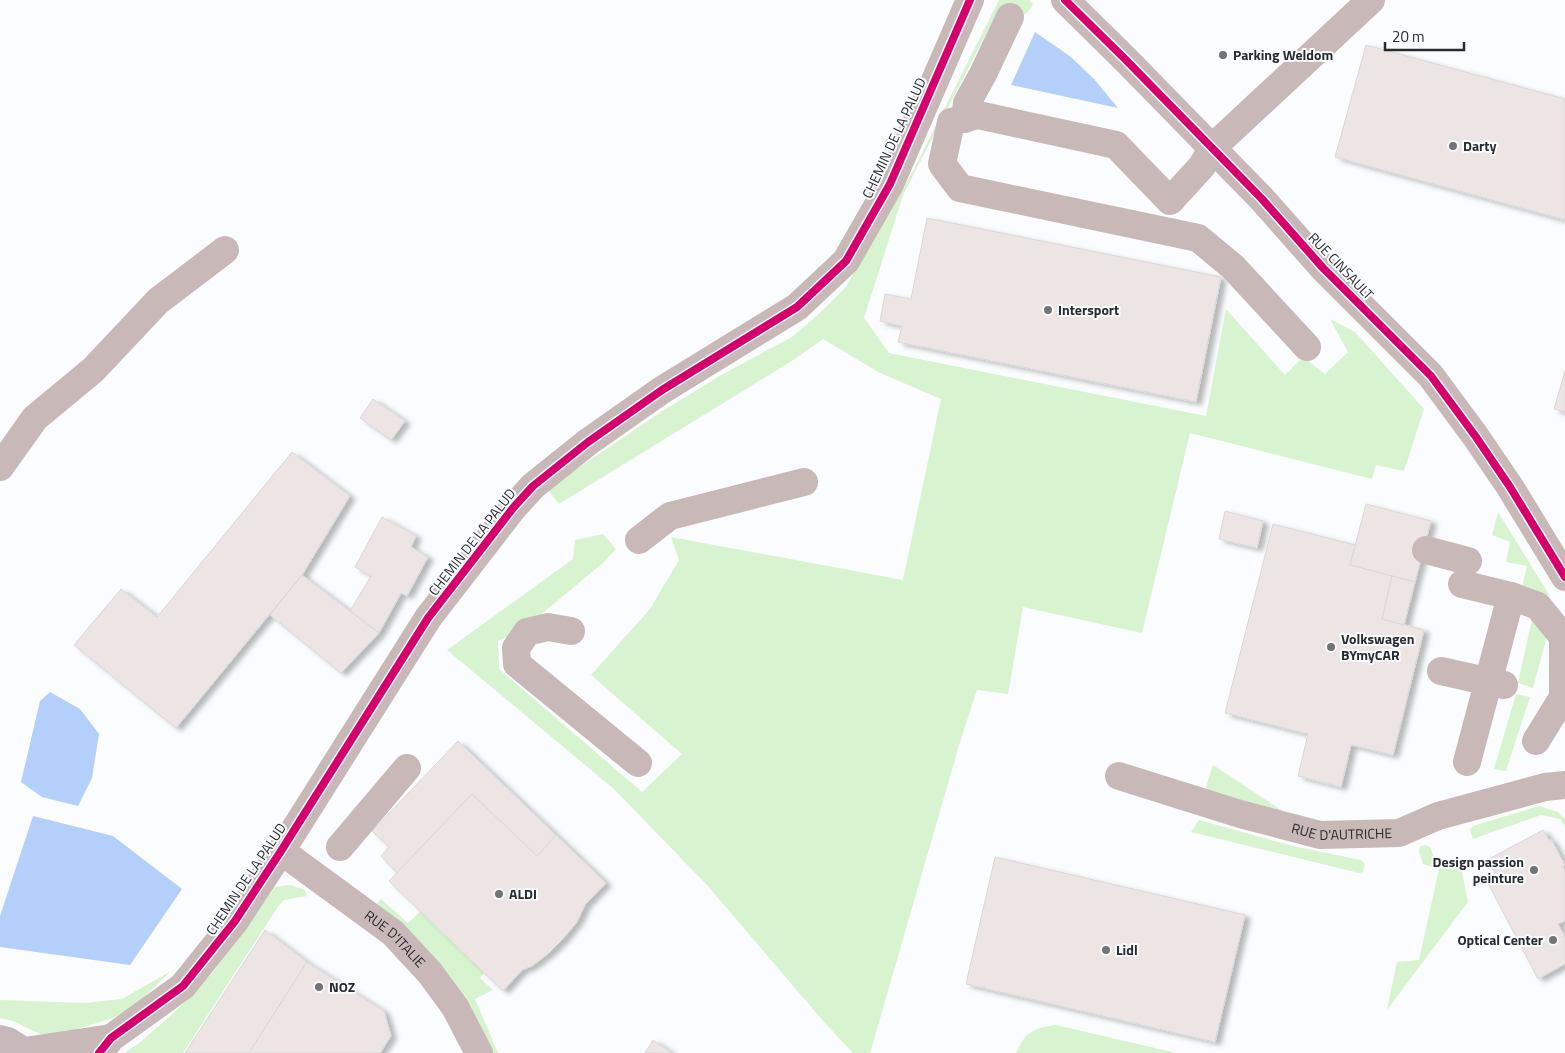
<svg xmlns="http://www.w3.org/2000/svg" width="1565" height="1053" font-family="'Titillium Web',sans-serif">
<defs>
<filter id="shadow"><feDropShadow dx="5.5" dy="3" stdDeviation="2.5" flood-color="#0004"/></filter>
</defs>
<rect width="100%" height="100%" fill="#fafcfd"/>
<g fill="#d8f3cf">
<path d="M 999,0 L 1029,0 L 1033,4 L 1027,13 L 1018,17 L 999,9 L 903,195 L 864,318 L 889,353 L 1206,416 L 1226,309 L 1285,375 L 1303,357 L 1325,374 L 1348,352 L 1330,319 L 1355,332 L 1424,409 L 1404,471 L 1376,465 L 1372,479 L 1190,433 L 1142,633 L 1023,607 L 1008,694 L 977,690 L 960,742 L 870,1053 L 853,1053 L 824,1022 L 707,885 L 615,790 L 447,650 L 573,559 L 575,540 L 603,534 L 616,549 L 604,562 L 521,631 L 498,641 L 499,669 L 642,792 L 682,754 L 591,675 L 650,609 L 679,560 L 671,537 L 903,580 L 941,399 L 880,373 L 823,339 L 795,359 L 559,504 L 547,489 L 664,410 L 723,374 L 792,337 L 821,312 L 846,287 L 915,167 Z"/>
<path d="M 1498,512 L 1550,596 L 1522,587 L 1527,566 L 1506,562 L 1510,542 L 1492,535 Z"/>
<path d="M 1534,610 L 1550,625 L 1533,688 L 1518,683 Z"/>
<path d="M 1516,694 L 1530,697 L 1506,771 L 1494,769 Z"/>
<path d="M 1213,765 L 1284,812 L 1205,790 Z"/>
<path d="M 1539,806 L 1558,812 L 1565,819 L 1565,827 L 1560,819 L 1541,815 L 1473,839 L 1470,830 L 1473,826 Z"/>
<path d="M 1199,820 L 1293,846 L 1361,860 L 1365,864 L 1363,872 L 1359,873 L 1191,832 Z"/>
<path d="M 1425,845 L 1430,847 L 1436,864 L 1459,858 L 1468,902 L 1387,1010 L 1397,962 L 1419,960 L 1439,869 L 1423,864 L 1419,852 L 1420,847 Z"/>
<path d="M 290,885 L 305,890 L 307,896 L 284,900 L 279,905 L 183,1053 L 124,1053 L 138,1044 L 177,1010 L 213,972 L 275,887 Z"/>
<path d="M 381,899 L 408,923 L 420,912 L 484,973 L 480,978 L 493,990 L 475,999 L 498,1053 L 493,1053 L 481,1027 L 377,904 Z"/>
<path d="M 171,971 L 139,1002 L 126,1011 L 113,1018 L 71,1031 L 54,1035 L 40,1034 L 13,1021 L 0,1018 L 0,1000 L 85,1003 L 122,999 Z"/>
<path d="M 1056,1025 L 1176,1053 L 1016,1053 C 1024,1033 1035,1027 1056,1025 Z"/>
</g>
<g fill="#b4cff9">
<path d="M 1035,32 L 1071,57 L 1094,79 L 1118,108 L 1011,85 Z"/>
<path d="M 50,692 L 80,709 L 99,734 L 92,778 L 78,806 L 42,797 L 21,782 L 40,701 Z"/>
<path d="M 33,816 L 113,836 L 182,889 L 130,965 L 0,947 L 0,916 Z"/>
</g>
<g fill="#ece5e4" stroke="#d8d8d8" filter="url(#shadow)">
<path d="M 1366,45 L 1565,99 L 1565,220 L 1335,157 Z"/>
<path d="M 927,218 L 1221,277 L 1196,402 L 898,342 L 902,326 L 880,321 L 885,294 L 911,299 Z"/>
<path d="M 1565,371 L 1565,412 L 1554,409 Z"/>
<path d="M 373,399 L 405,421 L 391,440 L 360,418 Z"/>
<path d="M 292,452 L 350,496 L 302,575 L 176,728 L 74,645 L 121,589 L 157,617 Z"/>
<path d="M 1366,504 L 1431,521 L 1415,582 L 1350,565 Z"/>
<path d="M 1225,511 L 1263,521 L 1257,548 L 1219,539 Z"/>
<path d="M 382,517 L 416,536 L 411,547 L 428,557 L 407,596 L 401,593 L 379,633 L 350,611 L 371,576 L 355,567 Z"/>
<path d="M 1273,524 L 1355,545 L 1350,565 L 1392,576 L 1382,619 L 1424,630 L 1393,755 L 1351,745 L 1341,787 L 1298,776 L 1308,734 L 1225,713 Z"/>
<path d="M 302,575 L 379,633 L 341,673 L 270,615 Z"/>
<path d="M 1392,576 L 1415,582 L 1404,625 L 1382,619 Z"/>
<path d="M 458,741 L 556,835 L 537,856 L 472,794 L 397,873 L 381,856 L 389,847 L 372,831 Z"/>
<path d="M 472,794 L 537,856 L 556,835 L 606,883 L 585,905 L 577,922 L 563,939 L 549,953 L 532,966 L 522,970 L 503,991 L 389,881 Z"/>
<path d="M 1543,830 L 1549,840 L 1551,839 L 1565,865 L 1563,867 L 1565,871 L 1565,921 L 1558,924 L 1565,937 L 1565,964 L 1538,979 L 1489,885 L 1498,879 L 1487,860 Z"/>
<path d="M 995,857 L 1245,915 L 1215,1042 L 966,984 Z"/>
<path d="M 265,930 L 307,962 L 249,1053 L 185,1053 Z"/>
<path d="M 307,962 L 384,1011 L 391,1036 L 380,1053 L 249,1053 Z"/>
<path d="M 653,1040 L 672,1053 L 645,1053 Z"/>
</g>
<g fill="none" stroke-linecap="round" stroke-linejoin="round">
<g stroke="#c8b8b7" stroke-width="28">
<path d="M 1065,0 L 1125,59 L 1262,199 L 1323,268 L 1431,376 L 1476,437 L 1510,487 L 1565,577"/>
<path d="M 965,119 L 967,103 L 983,74 L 1010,17"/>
<path d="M 1307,347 L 1233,267 L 1198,238 L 960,188 L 942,164 L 951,122 L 978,115 L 1116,145 L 1170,201 L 1202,166 L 1212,148 L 1371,0"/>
<path d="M 0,467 L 35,418 L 93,370 L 158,301 L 225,250"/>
<path d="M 639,540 L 670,516 L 804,482"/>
<path d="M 1426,550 L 1468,561"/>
<path d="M 1462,584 L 1511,596 L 1467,762"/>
<path d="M 1511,596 L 1538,606 L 1563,637 L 1563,697 L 1536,741"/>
<path d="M 571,631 L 548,627 L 527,632 L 516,648 L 517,664 L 638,763"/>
<path d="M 1441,671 L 1504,685"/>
<path id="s1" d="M 1119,776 L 1240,814 L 1320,835 L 1399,833 L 1438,816 L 1545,787 L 1565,785"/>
<path d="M 340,847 L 407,768"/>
<path id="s2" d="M 281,851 L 393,933 L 430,973 L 455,1007 L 479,1053"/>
<path d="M 25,1051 L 111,1038"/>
<path d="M 99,1053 L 111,1038 L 183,986 L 235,921 L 281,851 L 428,618 L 513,508 L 533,486 L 588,442 L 662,390 L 797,307 L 846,261 L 890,184 L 970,0"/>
</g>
<path stroke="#c7b9ba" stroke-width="28" d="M 0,1039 L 8,1041 L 27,1053"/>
<g stroke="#f9fcfe" stroke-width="11">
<g id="cycleway">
<path d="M 1065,0 L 1125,59 L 1262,199 L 1323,268 L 1431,376 L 1476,437 L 1510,487 L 1565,577"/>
<path d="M 99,1053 L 111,1038 L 183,986 L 235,921 L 281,851 L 428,618 L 513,508 L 533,486 L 588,442 L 662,390 L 797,307 L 846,261 L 890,184 L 970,0"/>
</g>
</g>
<use href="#cycleway" stroke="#d6006c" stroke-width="8"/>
</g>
<g fill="#737475" stroke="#f9fcfe" stroke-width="2">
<circle cx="1223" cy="55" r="5"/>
<circle cx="1453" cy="146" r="5"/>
<circle cx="1048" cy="310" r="5"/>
<circle cx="1331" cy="647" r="5"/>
<circle cx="1534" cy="870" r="5"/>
<circle cx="499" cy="894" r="5"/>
<circle cx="1553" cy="940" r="5"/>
<circle cx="1106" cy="950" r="5"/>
<circle cx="319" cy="987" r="5"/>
</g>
<g text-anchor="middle" stroke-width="4" stroke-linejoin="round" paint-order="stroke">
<g font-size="14" font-weight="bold" fill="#2a2b2c" stroke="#f9fcfe" text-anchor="start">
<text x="1233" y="60">Parking Weldom</text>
<text x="1463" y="151">Darty</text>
<text x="1058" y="315">Intersport</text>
<text x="1341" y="644">Volkswagen<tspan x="1341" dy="16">BYmyCAR</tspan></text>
<text x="1524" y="867" text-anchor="end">Design passion<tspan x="1524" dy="16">peinture</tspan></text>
<text x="509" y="899">ALDI</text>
<text x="1543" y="945" text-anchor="end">Optical Center</text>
<text x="1116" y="955">Lidl</text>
<text x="329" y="992">NOZ</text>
</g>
<g font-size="14" fill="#2a2b2c" stroke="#f9fcfe">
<text transform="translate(894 138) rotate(-65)" y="5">CHEMIN DE LA PALUD</text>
<text transform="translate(1341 266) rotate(46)" y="5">RUE CINSAULT</text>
<text transform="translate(472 542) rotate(-52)" y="5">CHEMIN DE LA PALUD</text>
<text dy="5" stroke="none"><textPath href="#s1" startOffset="231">RUE D'AUTRICHE</textPath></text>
<text transform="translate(246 879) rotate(-56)" y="5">CHEMIN DE LA PALUD</text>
<text dy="5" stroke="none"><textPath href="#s2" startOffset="144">RUE D'ITALIE</textPath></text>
</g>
</g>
<path d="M1385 42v8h79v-8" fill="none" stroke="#2a2b2c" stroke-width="2.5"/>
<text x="1392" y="42" font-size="15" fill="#2a2b2c" stroke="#f9fcfe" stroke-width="4" paint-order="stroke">20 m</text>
</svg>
